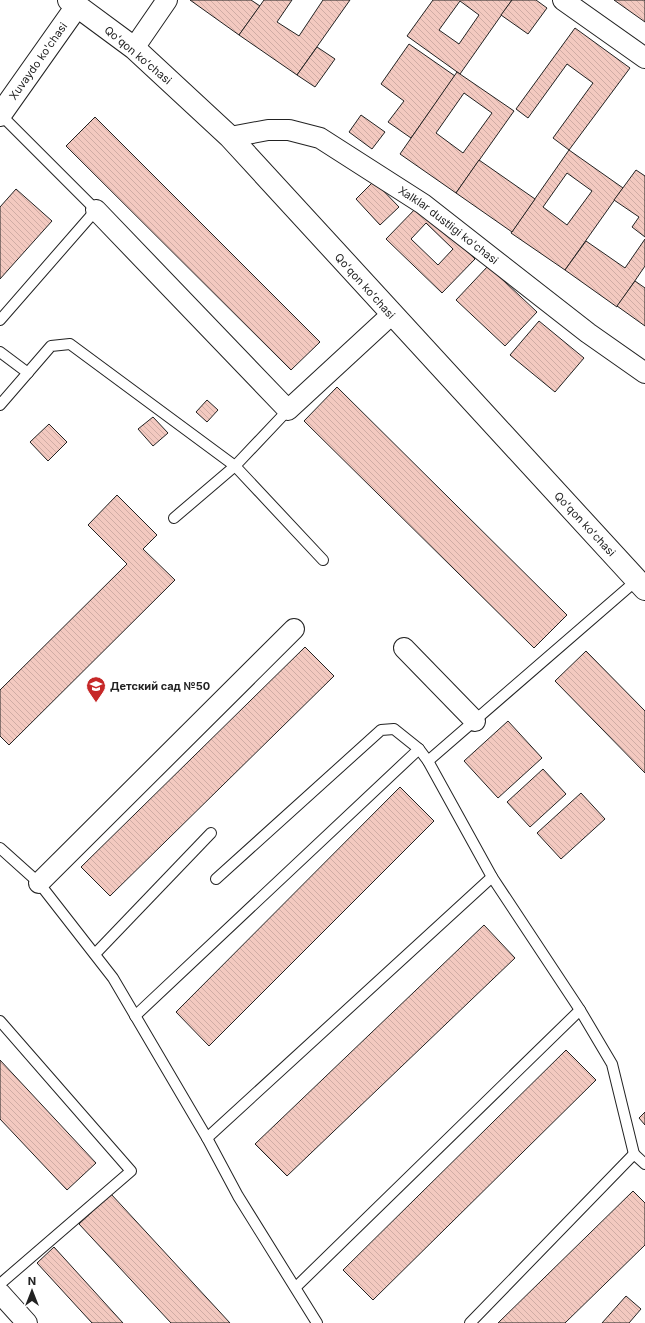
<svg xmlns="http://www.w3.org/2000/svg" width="645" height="1323" font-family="Inter,sans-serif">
<defs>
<pattern id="building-back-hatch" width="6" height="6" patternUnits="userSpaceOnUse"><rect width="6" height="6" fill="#f3c9c0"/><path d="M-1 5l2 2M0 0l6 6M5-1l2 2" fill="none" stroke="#d0aca5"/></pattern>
</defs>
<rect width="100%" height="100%" fill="#fff"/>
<g fill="url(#building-back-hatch)" stroke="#222" fill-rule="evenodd">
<path d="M 190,0 L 251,0 L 260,6 L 239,35 Z"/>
<path d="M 264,0 L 292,0 L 277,22 L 299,36 L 323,0 L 350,0 L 297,75 L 239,35 Z"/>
<path d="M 433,0 L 512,0 L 460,74 L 407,36 ZM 460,1 L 479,15 L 459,44 L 439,30 Z"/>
<path d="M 512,0 L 536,0 L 547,8 L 528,34 L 501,15 Z"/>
<path d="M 614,0 L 645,0 L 645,22 Z"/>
<path d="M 575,28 L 630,68 L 569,150 L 553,138 L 593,83 L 567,64 L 528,118 L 516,109 Z"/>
<path d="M 409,44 L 455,76 L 411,138 L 388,122 L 404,101 L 381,84 Z"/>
<path d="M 317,47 L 335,59 L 315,87 L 297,75 Z"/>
<path d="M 457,72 L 514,111 L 456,193 L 400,154 ZM 464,93 L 492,113 L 463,153 L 436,133 Z"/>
<path d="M 361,115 L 385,132 L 372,149 L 349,132 Z"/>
<path d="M 95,117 L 320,342 L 291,370 L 66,146 Z"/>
<path d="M 569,150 L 623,188 L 565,270 L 511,233 ZM 567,173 L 592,191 L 567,225 L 543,207 Z"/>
<path d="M 479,160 L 535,199 L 512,232 L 456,193 Z"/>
<path d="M 636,170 L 645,176 L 645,237 L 632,227 L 639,217 L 614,200 Z"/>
<path d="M 374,181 L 399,207 L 380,225 L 356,199 Z"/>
<path d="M 16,189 L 52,221 L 0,279 L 0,207 Z"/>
<path d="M 419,205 L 475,259 L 442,293 L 386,239 ZM 426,223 L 453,249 L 438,265 L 411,239 Z"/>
<path d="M 645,239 L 645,266 L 617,307 L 565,270 L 586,241 L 625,268 Z"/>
<path d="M 488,266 L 537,312 L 505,346 L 456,300 Z"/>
<path d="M 635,281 L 645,288 L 645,326 L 617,306 Z"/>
<path d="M 539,321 L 584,358 L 555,392 L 510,355 Z"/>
<path d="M 337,387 L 567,615 L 534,648 L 304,421 Z"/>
<path d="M 207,400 L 218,410 L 207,422 L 196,412 Z"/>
<path d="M 153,417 L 168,433 L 153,446 L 138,429 Z"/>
<path d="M 49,424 L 67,442 L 48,461 L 30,442 Z"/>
<path d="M 117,495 L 157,535 L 143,549 L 175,580 L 9,745 L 0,736 L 0,690 L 127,564 L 88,525 Z"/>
<path d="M 305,647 L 334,676 L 110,896 L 81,867 Z"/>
<path d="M 586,651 L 645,711 L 645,773 L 555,681 Z"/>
<path d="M 508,721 L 542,758 L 498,798 L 464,761 Z"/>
<path d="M 543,769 L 566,794 L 530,827 L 507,802 Z"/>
<path d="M 400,787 L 434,821 L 209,1046 L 176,1012 Z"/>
<path d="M 581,793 L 605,819 L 561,859 L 537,833 Z"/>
<path d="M 484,925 L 515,958 L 287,1176 L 255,1144 Z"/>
<path d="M 566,1050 L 596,1080 L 373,1300 L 343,1270 Z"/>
<path d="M 0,1060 L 96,1163 L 67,1190 L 0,1119 Z"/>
<path d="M 645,1112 L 645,1125 L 639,1118 Z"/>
<path d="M 633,1191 L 645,1203 L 645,1245 L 565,1323 L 498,1323 Z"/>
<path d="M 111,1194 L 230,1323 L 171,1323 L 79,1224 Z"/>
<path d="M 54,1247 L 123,1323 L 92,1323 L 37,1263 Z"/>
<path d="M 626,1296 L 641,1309 L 629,1323 L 602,1323 Z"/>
</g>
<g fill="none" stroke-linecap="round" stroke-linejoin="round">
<g stroke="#222" stroke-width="12">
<g id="lane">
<path d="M 0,320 L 96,210 L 1,115"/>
<path d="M 0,352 L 28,373"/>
<path d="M 0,405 L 51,346 L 70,344 L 235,466 L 323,560"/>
<path d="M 174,518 L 235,466 L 288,410"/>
<path d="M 428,761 L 637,580"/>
<path d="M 0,848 L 39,883 L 113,978 L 207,1138 L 238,1196 L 317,1323"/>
<path d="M 216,879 L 381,730 L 394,729 L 419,749 L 428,761 L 492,877 L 580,1010 L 612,1064 L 634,1154"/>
<path d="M 95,954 L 211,833"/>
<path d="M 135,1016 L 419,749"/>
<path d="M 0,1021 L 131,1171 L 0,1284"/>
<path d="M 207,1138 L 492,877"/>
<path d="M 296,1287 L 580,1010"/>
<path d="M 470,1323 L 634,1154 L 645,1164"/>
</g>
</g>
<g stroke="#222" stroke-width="22">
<g id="street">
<path d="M 563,0 L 645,58"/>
<path d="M 134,48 L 167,0"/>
<path id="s1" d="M 230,137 L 268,130 L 289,130 L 320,138 L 423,204 L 588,333 L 645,373"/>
<path d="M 96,210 L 288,410 L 391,315"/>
<path d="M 404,648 L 475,721"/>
<path d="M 39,883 L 294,629"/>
<path d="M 0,1293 L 27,1323"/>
</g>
</g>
<g stroke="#222" stroke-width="24">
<g id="secondary">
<path d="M 69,0 L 134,48 L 230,137 L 645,589"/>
<path id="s2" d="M 0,115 L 77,6"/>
</g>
</g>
<use href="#lane" stroke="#fff" stroke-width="10"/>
<use href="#street" stroke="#fff" stroke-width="20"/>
<use href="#secondary" stroke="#fff" stroke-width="22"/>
</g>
<defs>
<g id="school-pin" transform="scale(1)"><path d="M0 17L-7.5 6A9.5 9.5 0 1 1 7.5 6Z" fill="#c62828" stroke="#fff"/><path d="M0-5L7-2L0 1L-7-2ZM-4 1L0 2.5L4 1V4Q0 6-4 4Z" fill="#fff"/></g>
</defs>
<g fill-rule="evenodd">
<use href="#school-pin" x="96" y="686"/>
</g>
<g text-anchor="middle" stroke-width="3" stroke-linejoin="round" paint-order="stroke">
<g font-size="11" fill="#222" stroke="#fff">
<text transform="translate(138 55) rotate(40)" y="4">Qoʻqon koʻchasi</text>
<text dy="4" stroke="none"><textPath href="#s2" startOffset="66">Xuvaydo ko'chasi</textPath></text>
<text dy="4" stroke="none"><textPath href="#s1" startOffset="247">Xalklar dustligi ko'chasi</textPath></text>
<text transform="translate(365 286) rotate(48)" y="4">Qoʻqon koʻchasi</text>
<text transform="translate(585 524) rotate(47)" y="4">Qoʻqon koʻchasi</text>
</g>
<g font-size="11" font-weight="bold" fill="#222" stroke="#fff" text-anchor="start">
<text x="110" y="690">Детский сад №50</text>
</g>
</g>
<g transform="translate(32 1291)" stroke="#ffffff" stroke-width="3" paint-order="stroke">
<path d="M0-3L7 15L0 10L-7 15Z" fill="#222222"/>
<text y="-6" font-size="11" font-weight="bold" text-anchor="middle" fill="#222222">N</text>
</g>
</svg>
